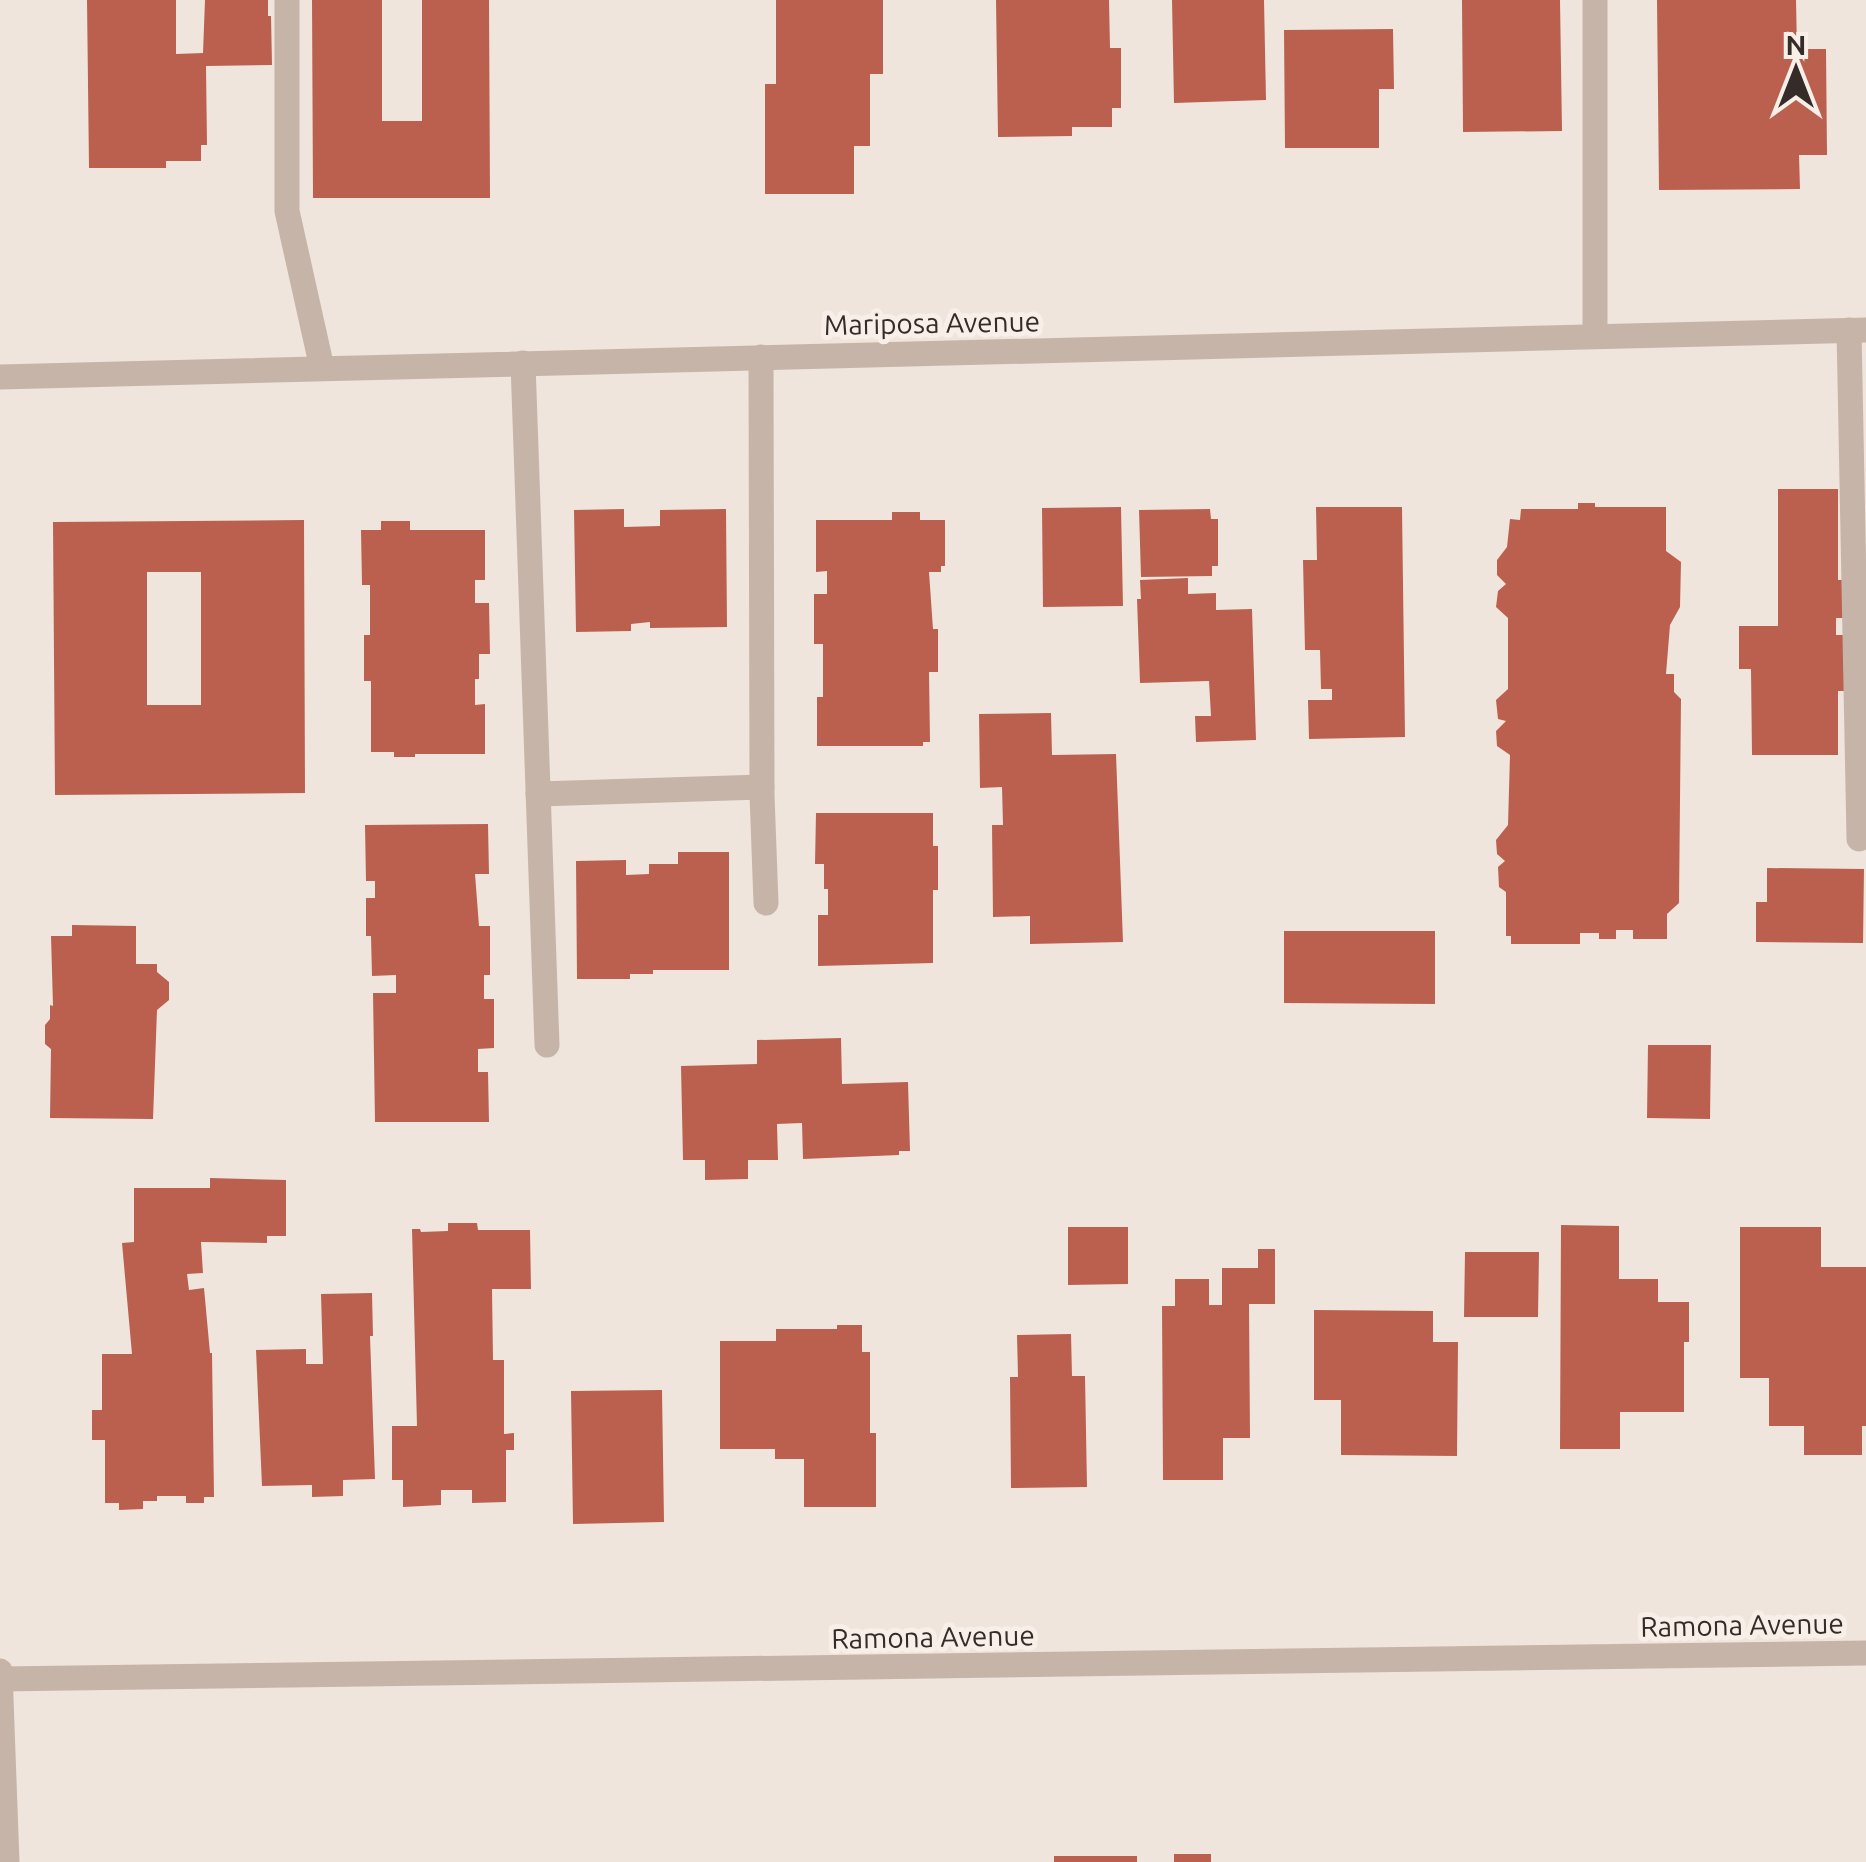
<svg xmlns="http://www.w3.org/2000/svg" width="1866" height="1862" font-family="Ubuntu,sans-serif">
<rect width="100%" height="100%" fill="#f0e5dc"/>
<g fill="#bb604f" fill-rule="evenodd">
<path d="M 87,0 L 176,0 L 176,54 L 203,53 L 205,0 L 268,0 L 268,16 L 271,16 L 272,65 L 206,66 L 207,145 L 201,145 L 201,161 L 166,161 L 166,168 L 89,168 Z"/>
<path d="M 312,0 L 382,0 L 382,121 L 422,121 L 422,0 L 489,0 L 490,198 L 313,198 Z"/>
<path d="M 776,0 L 883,0 L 883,74 L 870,74 L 870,146 L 854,146 L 854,194 L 765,194 L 765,84 L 776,84 Z"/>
<path d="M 996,0 L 1109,0 L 1110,48 L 1121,48 L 1121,108 L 1112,108 L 1112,127 L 1072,127 L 1072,136 L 998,137 Z"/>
<path d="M 1172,0 L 1264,0 L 1266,100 L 1174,103 Z"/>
<path d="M 1462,0 L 1560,0 L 1562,131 L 1463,132 Z"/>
<path d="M 1657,0 L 1796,0 L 1797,49 L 1826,49 L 1827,155 L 1799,155 L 1800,189 L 1659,190 Z"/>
<path d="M 1393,29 L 1394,89 L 1379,89 L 1379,148 L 1285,148 L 1284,30 Z"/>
<path d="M 1778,489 L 1838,489 L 1838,580 L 1844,580 L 1844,618 L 1836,618 L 1836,635 L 1845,635 L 1845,691 L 1838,691 L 1838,755 L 1752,755 L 1751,669 L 1739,669 L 1739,626 L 1778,626 Z"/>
<path d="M 1578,503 L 1595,503 L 1595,507 L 1666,507 L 1666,551 L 1681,562 L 1680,607 L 1670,625 L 1666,674 L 1674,674 L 1674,692 L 1681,699 L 1679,903 L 1667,914 L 1667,939 L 1633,939 L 1633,930 L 1616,930 L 1616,939 L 1599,939 L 1599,933 L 1580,933 L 1580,944 L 1511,944 L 1511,936 L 1506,936 L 1506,892 L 1499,887 L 1498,867 L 1505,861 L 1497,854 L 1496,840 L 1508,825 L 1510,755 L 1497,746 L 1496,731 L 1506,721 L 1498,719 L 1496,700 L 1508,689 L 1508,618 L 1496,607 L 1498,591 L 1506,584 L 1497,575 L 1497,560 L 1507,547 L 1510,519 L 1520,520 L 1521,509 L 1578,509 Z"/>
<path d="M 1121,507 L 1123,606 L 1043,607 L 1042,508 Z"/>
<path d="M 1316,507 L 1402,507 L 1405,737 L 1309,739 L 1308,700 L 1332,700 L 1332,689 L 1321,689 L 1320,650 L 1305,650 L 1303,560 L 1317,560 Z"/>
<path d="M 624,509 L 624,527 L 660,526 L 660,510 L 726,509 L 727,627 L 650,628 L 650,622 L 631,624 L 631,631 L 576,632 L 574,510 Z"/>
<path d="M 1210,509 L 1211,519 L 1218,519 L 1218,566 L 1212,566 L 1212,576 L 1141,577 L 1139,510 Z"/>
<path d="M 892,512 L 920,512 L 920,520 L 945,520 L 945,566 L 941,566 L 941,572 L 929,572 L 933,629 L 938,629 L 938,672 L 929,672 L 930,742 L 923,742 L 923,746 L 817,746 L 817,697 L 823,697 L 823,644 L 814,644 L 814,594 L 827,594 L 827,571 L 816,572 L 816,520 L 892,520 Z"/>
<path d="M 304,520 L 305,793 L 55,795 L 53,522 ZM 147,572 L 201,572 L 201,705 L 147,705 Z"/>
<path d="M 381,521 L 410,521 L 410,530 L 485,530 L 485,580 L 475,580 L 475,603 L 489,603 L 490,654 L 479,654 L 479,679 L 475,679 L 475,705 L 485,704 L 485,754 L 415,754 L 415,757 L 394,757 L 394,752 L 371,752 L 371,681 L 364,681 L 364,635 L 370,635 L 370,585 L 362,585 L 361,530 L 381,530 Z"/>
<path d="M 1188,578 L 1188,594 L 1216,593 L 1216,610 L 1252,609 L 1256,740 L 1196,742 L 1195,716 L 1211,716 L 1209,681 L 1140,683 L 1137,599 L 1141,599 L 1140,580 Z"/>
<path d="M 1051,713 L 1052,755 L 1116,754 L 1123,942 L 1030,944 L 1030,916 L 993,917 L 992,825 L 1003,825 L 1002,787 L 980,788 L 979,714 Z"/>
<path d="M 816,813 L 933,813 L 933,846 L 938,846 L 938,890 L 933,890 L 933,963 L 818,966 L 818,915 L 828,915 L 828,889 L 824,889 L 824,864 L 815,864 Z"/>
<path d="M 488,824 L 489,874 L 475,874 L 479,926 L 490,926 L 490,975 L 484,975 L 484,999 L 494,999 L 494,1048 L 478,1049 L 478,1072 L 488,1072 L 489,1122 L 375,1122 L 373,993 L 396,993 L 396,975 L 372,976 L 371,936 L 366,936 L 366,898 L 375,898 L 375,881 L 366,881 L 365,825 Z"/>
<path d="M 678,852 L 729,852 L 729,970 L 653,970 L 653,974 L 630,974 L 630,979 L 577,979 L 576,861 L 626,860 L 626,875 L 649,874 L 649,864 L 678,864 Z"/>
<path d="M 1767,868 L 1864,869 L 1863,943 L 1756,942 L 1756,902 L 1767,902 Z"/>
<path d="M 72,925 L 136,926 L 136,964 L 157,964 L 157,972 L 169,982 L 169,1000 L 157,1010 L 153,1119 L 50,1118 L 51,1049 L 45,1044 L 45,1025 L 50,1019 L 50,1005 L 53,1006 L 51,936 L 72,936 Z"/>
<path d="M 1284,931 L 1435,931 L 1435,1004 L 1284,1003 Z"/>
<path d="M 841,1038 L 842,1084 L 908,1082 L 910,1151 L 899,1151 L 899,1155 L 803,1159 L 802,1123 L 777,1124 L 778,1160 L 748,1160 L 748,1179 L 705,1180 L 705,1160 L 683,1160 L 681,1066 L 757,1064 L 757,1040 Z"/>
<path d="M 1648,1045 L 1711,1045 L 1710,1119 L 1647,1118 Z"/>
<path d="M 210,1178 L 286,1180 L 286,1236 L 267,1236 L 267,1243 L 201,1242 L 203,1273 L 187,1274 L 189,1290 L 204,1288 L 210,1353 L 212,1353 L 214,1497 L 204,1497 L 204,1503 L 186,1503 L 186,1496 L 157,1496 L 157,1501 L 143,1501 L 143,1509 L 119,1510 L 119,1503 L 105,1503 L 105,1440 L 92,1440 L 92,1410 L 102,1410 L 102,1354 L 132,1354 L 122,1243 L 134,1242 L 134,1188 L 210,1188 Z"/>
<path d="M 448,1223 L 477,1223 L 478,1230 L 530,1230 L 531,1289 L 492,1289 L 493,1360 L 504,1360 L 504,1434 L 514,1433 L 514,1450 L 506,1450 L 506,1502 L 472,1503 L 472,1490 L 441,1490 L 441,1505 L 403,1507 L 403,1480 L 392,1480 L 392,1426 L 417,1426 L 412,1229 L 420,1229 L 421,1232 L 448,1231 Z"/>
<path d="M 1561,1225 L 1619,1226 L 1619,1279 L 1658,1279 L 1658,1302 L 1689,1302 L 1689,1342 L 1684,1342 L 1684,1412 L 1620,1412 L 1620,1449 L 1560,1449 Z"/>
<path d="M 1068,1227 L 1128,1227 L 1128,1284 L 1068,1285 Z"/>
<path d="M 1740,1227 L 1821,1227 L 1821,1267 L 1866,1267 L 1866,1426 L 1862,1426 L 1862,1455 L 1804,1455 L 1804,1426 L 1769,1426 L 1769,1378 L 1740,1378 Z"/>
<path d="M 1258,1249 L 1275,1249 L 1275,1304 L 1249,1304 L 1250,1438 L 1223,1438 L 1223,1480 L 1163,1480 L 1162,1306 L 1175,1306 L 1175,1279 L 1209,1279 L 1209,1305 L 1222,1305 L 1222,1268 L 1258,1268 Z"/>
<path d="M 1465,1252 L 1539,1252 L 1538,1317 L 1464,1317 Z"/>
<path d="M 372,1293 L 373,1336 L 370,1336 L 375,1479 L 343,1480 L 343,1496 L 312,1497 L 312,1485 L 262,1486 L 256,1350 L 306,1349 L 306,1364 L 323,1364 L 321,1294 Z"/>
<path d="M 1314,1310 L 1433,1311 L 1433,1342 L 1458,1342 L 1457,1456 L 1341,1455 L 1341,1400 L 1314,1400 Z"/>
<path d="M 837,1325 L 862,1325 L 862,1352 L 870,1352 L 870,1433 L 876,1433 L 876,1507 L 804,1507 L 804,1459 L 775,1459 L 775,1449 L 720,1449 L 720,1341 L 776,1341 L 776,1329 L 837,1329 Z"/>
<path d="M 1071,1334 L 1072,1376 L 1085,1376 L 1087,1487 L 1011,1488 L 1010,1377 L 1018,1377 L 1017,1335 Z"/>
<path d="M 662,1390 L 664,1522 L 573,1524 L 571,1391 Z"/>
<rect x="1174" y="1854" width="37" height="8"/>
<rect x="1054" y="1856" width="83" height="6"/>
</g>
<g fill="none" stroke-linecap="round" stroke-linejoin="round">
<g stroke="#c7b4a9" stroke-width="25">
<path d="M 287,0 L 287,211 L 322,368"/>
<path d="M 1849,330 L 1859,839"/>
<path d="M 1595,336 L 1595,0"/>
<path d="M 761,357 L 762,795 L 766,903"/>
<path d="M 523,363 L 547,1045"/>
<path d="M 538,794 L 762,787"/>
</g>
<g stroke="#c7b4a9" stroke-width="25">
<path d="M 0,377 L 1866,330"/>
<path d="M 0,1671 L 7,1862"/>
<path d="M 0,1679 L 1866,1653"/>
</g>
</g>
<g text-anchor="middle" stroke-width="10" stroke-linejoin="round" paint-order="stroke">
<g font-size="28" fill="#352b28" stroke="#f8efe8">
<text transform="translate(932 323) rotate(-1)" y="10">Mariposa Avenue</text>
<text transform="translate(1742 1625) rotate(-1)" y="10">Ramona Avenue</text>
<text transform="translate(933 1637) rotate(-1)" y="10">Ramona Avenue</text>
</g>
</g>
<g transform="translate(1796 70)" stroke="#f8efe8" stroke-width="8" paint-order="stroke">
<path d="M0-8L18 38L0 25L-18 38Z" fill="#352b28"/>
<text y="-15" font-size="28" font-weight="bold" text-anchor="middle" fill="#352b28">N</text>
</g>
</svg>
